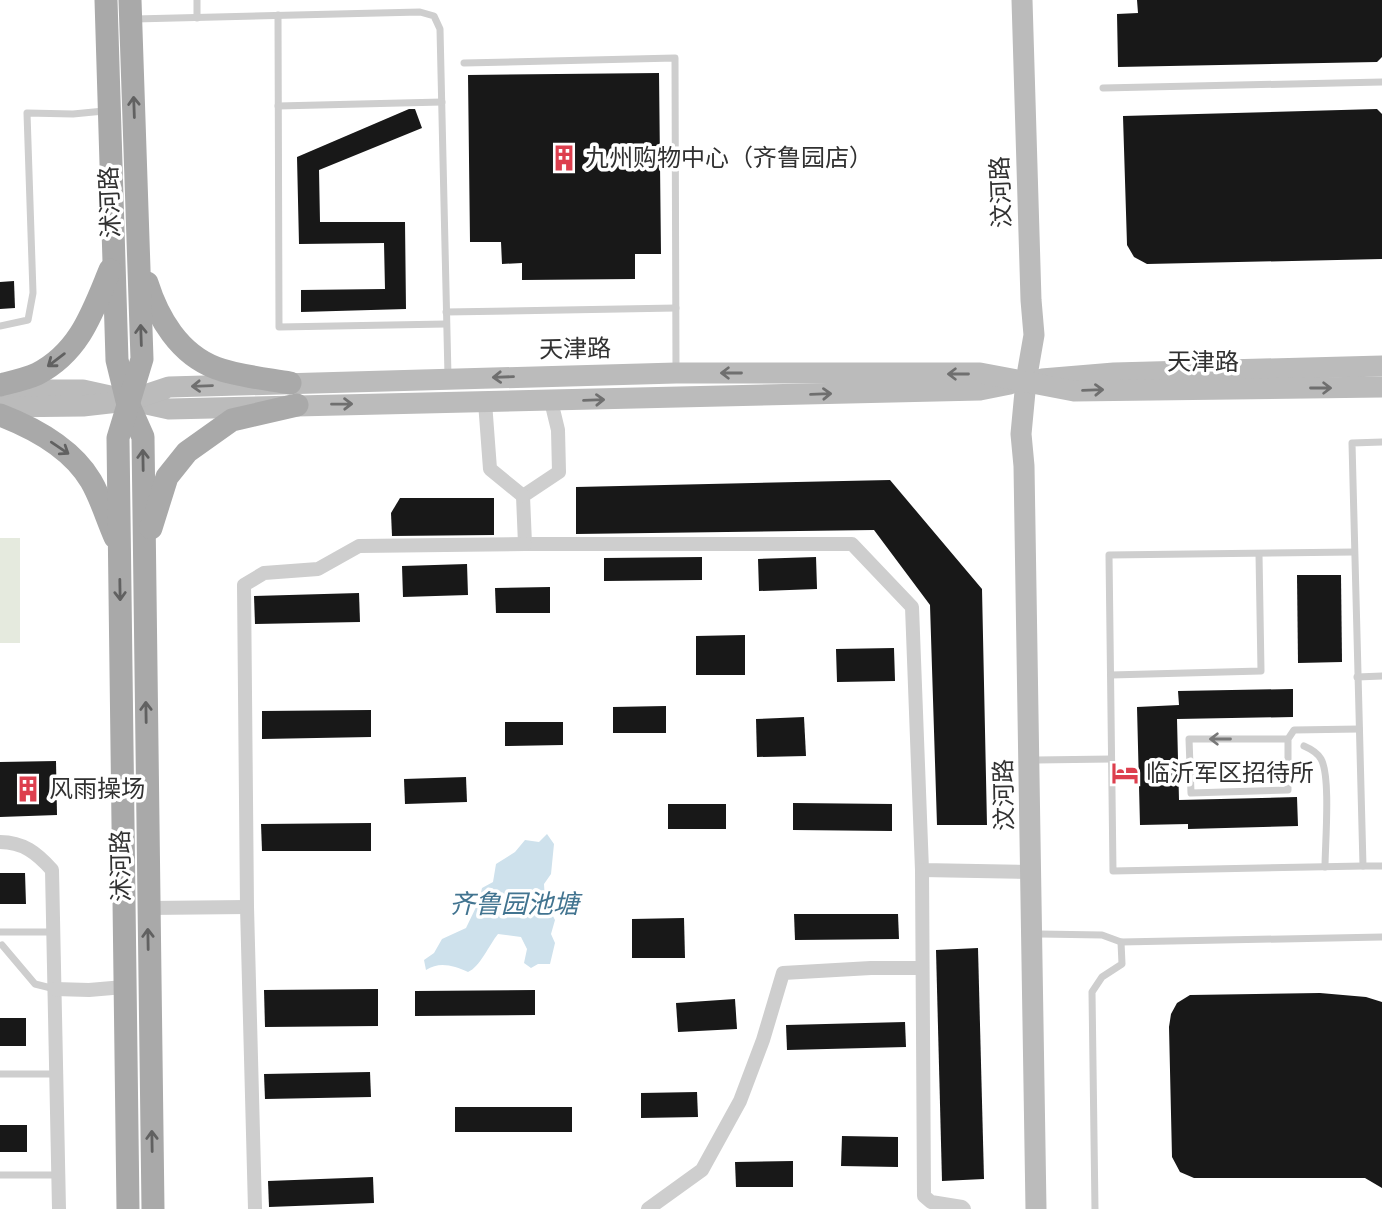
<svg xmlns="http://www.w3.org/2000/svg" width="1382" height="1209" font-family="Cabin,'Noto Sans SC',sans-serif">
<rect width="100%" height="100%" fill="#fff"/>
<rect fill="#e5eade" x="0" y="538" width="20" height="105"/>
<path fill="#cee1ec" d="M 547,834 L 554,844 L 551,874 L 544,884 L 545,901 L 555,920 L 551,934 L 555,943 L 550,964 L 538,964 L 531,968 L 524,963 L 527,949 L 521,937 L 498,934 C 489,945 480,967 468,972 C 454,966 440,961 426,970 L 424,960 L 434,953 L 442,939 L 466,928 L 479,901 L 482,888 L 493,882 L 496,864 L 515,852 L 525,840 L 539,842 Z"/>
<g fill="#181818">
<path d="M 1137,0 L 1382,0 L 1382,57 L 1377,62 L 1118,67 L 1117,14 L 1138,13 Z"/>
<path d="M 659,73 L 661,254 L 635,254 L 635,279 L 522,280 L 522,263 L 502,264 L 501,242 L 470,242 L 468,75 Z"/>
<path d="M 409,109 L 415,109 L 422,128 L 319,170 L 320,222 L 405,222 L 406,309 L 301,312 L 301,290 L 385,289 L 384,243 L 299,244 L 297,157 Z"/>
<path d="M 1377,109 L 1382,114 L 1382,259 L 1147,264 L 1134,257 L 1127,245 L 1123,116 Z"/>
<path d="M 14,281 L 15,308 L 0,309 L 0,282 Z"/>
<path d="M 890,480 L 982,589 L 987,825 L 937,825 L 930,605 L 874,530 L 576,534 L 576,487 Z"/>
<path d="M 400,498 L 494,498 L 494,535 L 392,536 L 391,513 Z"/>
<path d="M 702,557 L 702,580 L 604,581 L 604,558 Z"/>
<path d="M 816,557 L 817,589 L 759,591 L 758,559 Z"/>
<path d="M 467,564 L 468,595 L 403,597 L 402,566 Z"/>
<path d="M 1297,575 L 1341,575 L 1342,662 L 1298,663 Z"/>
<path d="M 550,587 L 550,613 L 496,613 L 495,588 Z"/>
<path d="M 359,593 L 360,622 L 255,624 L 254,596 Z"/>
<path d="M 745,635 L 745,675 L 696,675 L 696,636 Z"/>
<path d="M 894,648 L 895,681 L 837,682 L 836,649 Z"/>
<path d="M 1293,689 L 1293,717 L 1177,719 L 1179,800 L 1297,797 L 1298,826 L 1188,829 L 1188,824 L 1140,825 L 1137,707 L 1179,705 L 1178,691 Z"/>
<path d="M 666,706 L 666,733 L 613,733 L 613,707 Z"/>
<path d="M 371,710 L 371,737 L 262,739 L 262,711 Z"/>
<path d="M 804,717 L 806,756 L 757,757 L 756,719 Z"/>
<path d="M 505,722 L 563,722 L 563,745 L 505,746 Z"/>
<path d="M 56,761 L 57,815 L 0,817 L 0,762 Z"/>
<path d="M 466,777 L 467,802 L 405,804 L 404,779 Z"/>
<path d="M 793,803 L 892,804 L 892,831 L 793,830 Z"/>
<rect x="668" y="804" width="58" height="25"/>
<path d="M 371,823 L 371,851 L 262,851 L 261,824 Z"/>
<path d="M 0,873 L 25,873 L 26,904 L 0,904 Z"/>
<path d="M 794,914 L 898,914 L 899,939 L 795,940 Z"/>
<path d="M 684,918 L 685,958 L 632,958 L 632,919 Z"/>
<path d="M 978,948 L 984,1179 L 942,1181 L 936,950 Z"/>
<path d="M 378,989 L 378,1026 L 265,1027 L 264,990 Z"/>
<path d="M 535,990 L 535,1015 L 415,1016 L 415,991 Z"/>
<path d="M 1320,993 L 1366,997 L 1382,1002 L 1382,1188 L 1365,1178 L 1194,1178 L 1180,1172 L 1172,1157 L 1169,1027 L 1171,1014 L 1177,1003 L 1190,995 Z"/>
<path d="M 735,999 L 737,1029 L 678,1032 L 676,1003 Z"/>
<rect x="0" y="1018" width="26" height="28"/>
<path d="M 905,1022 L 906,1047 L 787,1050 L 786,1025 Z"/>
<path d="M 370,1072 L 371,1097 L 265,1099 L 264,1074 Z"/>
<path d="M 697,1092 L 698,1117 L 641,1118 L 641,1093 Z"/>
<rect x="455" y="1107" width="117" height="25"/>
<rect x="0" y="1125" width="27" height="27"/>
<path d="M 842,1136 L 898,1137 L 898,1167 L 841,1166 Z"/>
<path d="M 793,1161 L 793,1187 L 736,1187 L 735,1162 Z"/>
<path d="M 373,1177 L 374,1203 L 269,1207 L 268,1181 Z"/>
</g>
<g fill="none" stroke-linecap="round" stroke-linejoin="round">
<g stroke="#cecece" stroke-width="7">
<path d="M 197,0 L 197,18"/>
<path d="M 278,15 L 279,327 L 446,324"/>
<path d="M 135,19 L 420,12 L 434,16 L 440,29 L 448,376"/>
<path d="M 464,63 L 675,58 L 676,372"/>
<path d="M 1103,88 L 1382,82"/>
<path d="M 278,106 L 442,102"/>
<path d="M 446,312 L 676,308"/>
<path d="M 0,326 L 28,320 L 33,293 L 27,113 L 73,114 L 104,111"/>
<path d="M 1382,442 L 1352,443 L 1363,866 L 1382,866"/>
<path d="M 1354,552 L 1109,555 L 1113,871 L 1363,866"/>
<path d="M 1111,675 L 1261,671 L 1259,554"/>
<path d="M 1357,677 L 1382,676"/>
<path d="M 1288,739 L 1189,739 L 1191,793 L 1288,790 L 1288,739 L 1294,730 L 1359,729"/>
<path d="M 1304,746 C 1311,749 1317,752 1321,759 C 1331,776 1325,845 1325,867"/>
<path d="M 1037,760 L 1111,759"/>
<path d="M 0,932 L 54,932"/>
<path d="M 1040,934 L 1102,935 L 1121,942 L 1382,937"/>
<path d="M 2,945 L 35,984 L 55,989"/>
<path d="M 0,1074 L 56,1074"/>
<path d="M 0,1175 L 58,1175"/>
<path d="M 1095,1209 L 1092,992 L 1102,977 L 1122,964 L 1121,942"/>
</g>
<g stroke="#cecece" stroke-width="14">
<path d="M 551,401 L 558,430 L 559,472 L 523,496 L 525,544 L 852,544 L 912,607 L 922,870 L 1031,872"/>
<path d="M 485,402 L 490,469 L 523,496"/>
<path d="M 0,842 C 23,842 37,853 52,870 L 59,1209"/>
<path d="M 922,870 L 924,1196 L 931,1202 L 962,1207 L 964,1209"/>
<path d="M 148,908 L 247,907"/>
<path d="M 55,989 L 89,990 L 124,987"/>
<path d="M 255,1209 L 247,907 L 244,585 L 264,573 L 318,569 L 359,546 L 525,544"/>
<path d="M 648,1209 L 702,1170 L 740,1101 L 763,1040 L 783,973 L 871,968 L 922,968"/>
</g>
<g stroke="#bbb" stroke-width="21">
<path d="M 1022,0 L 1031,300 L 1034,335 L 1026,381 L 1021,434 L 1024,466 L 1036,1209"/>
<path d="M 1042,379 L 1114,373 L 1382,366"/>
<path d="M 0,390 L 83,390 L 169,409 L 980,390 L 1010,384"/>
<path d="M 0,407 L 83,406 L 127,401 L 169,387 L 676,373 L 980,373 L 1074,391 L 1382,387"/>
</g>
<g stroke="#a9a9a9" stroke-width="23">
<path d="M 106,0 L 117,360 L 127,401 L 143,437 L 153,1209"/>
<path d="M 147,283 C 158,318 179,354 216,368 C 237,376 267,379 290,383"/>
<path d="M 0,385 C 12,382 26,379 37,374 C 80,352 93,311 110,270"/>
<path d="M 0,415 C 34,428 72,449 91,481 C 101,498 107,519 115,537"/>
<path d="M 151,528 L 167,477 L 187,452 L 232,420 L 297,405"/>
<path d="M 128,1209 L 118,438 L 142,359 L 130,0"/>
</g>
</g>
<defs><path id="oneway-shaft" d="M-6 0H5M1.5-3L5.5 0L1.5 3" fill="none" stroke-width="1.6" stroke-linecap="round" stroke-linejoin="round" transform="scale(1.75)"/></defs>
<g stroke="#616161">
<use href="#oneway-shaft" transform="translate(134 107) rotate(-92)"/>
<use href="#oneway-shaft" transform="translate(141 335) rotate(-92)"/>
<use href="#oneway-shaft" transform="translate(56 360) rotate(143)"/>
<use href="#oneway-shaft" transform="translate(60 448) rotate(34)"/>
<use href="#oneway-shaft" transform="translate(143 460) rotate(-91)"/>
<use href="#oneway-shaft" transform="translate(120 590) rotate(89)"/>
<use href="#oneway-shaft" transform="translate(146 712) rotate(-91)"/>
<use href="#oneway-shaft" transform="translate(148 939) rotate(-91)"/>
<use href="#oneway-shaft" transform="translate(152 1141) rotate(-91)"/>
</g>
<g stroke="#6f6f6f">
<use href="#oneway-shaft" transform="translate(731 373) rotate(-180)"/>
<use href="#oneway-shaft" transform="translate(958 374) rotate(180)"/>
<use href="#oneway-shaft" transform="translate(503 377) rotate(178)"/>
<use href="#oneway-shaft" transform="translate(202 386) rotate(178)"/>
<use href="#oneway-shaft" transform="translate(1321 388)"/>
<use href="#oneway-shaft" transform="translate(1093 390) rotate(-2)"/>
<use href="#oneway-shaft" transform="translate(821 394) rotate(-2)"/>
<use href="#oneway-shaft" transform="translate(594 400) rotate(-2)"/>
<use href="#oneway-shaft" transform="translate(342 404) rotate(-1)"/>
</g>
<use stroke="#787878" href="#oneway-shaft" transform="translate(1220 739) rotate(180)"/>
<defs>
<g id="building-bare" transform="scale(2.1)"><path d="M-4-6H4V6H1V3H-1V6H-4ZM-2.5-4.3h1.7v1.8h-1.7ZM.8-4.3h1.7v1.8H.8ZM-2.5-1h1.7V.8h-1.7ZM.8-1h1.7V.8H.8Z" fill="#dd3f4e" stroke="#fff" stroke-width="2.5" paint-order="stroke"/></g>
<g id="hotel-bare" transform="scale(2.1)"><path d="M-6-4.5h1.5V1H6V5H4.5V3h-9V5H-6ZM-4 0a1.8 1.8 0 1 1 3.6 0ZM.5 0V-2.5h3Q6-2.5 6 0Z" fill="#dd3f4e" stroke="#fff" stroke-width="2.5" paint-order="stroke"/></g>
</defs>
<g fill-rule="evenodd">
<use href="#building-bare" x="564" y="158"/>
<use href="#hotel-bare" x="1125" y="773"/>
<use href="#building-bare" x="28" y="789"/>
</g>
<g text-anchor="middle" stroke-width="7" stroke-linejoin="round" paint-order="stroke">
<g font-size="24" fill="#313131" stroke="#fff" text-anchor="start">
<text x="585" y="166">九州购物中心（齐鲁园店）</text>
<text x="1146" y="781">临沂军区招待所</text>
<text x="49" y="797">风雨操场</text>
</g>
<g font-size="24" fill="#313131" stroke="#fff">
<text transform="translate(1001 192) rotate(-92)" y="8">汶河路</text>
<text transform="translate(110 202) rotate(-92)" y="8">沭河路</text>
<text transform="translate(575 349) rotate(-1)" y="8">天津路</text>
<text x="1203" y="370">天津路</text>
<text transform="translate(1004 795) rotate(-91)" y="8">汶河路</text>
<text transform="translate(121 866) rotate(-91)" y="8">沭河路</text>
</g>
<g font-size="26" font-style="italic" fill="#427490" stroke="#fff">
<text x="514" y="913">齐鲁园池塘</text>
</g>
</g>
</svg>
